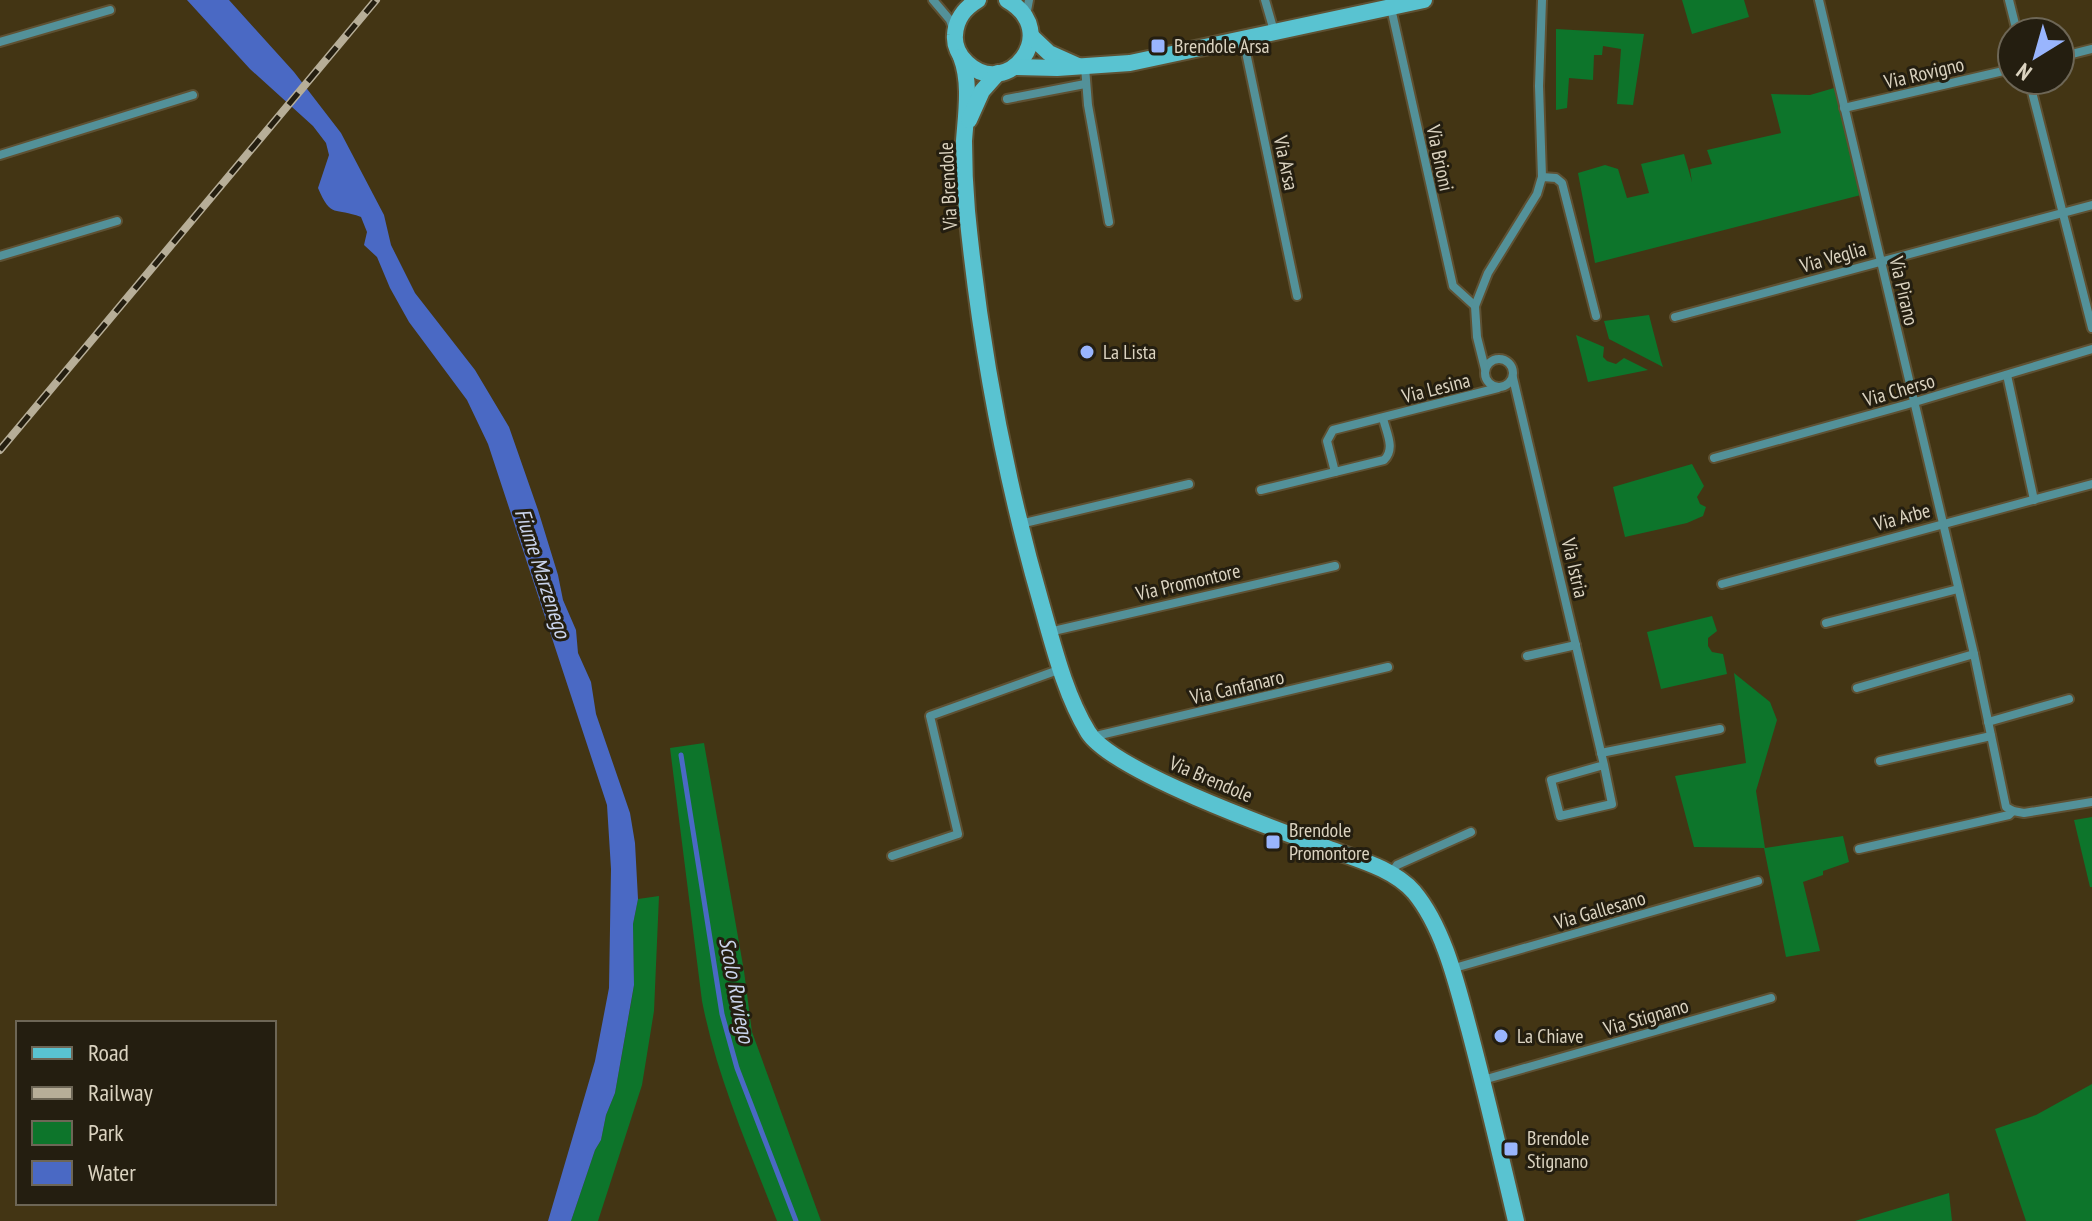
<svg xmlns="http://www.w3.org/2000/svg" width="2092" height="1221" font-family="'PT Sans Narrow',sans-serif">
<rect width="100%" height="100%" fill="#433514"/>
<g fill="#0d752b">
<path d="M 1682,0 L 1744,0 L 1749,17 L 1692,34 Z"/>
<path d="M 1556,29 L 1644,34 L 1633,105 L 1617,104 L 1621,49 L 1603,46 L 1602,55 L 1594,55 L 1593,80 L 1569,78 L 1567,108 L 1556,110 Z"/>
<path d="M 1834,88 L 1861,195 L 1595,263 L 1578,173 L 1605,165 L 1618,169 L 1627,198 L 1649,193 L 1641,164 L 1684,154 L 1692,182 L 1690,169 L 1712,164 L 1707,150 L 1781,133 L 1771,94 L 1810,95 Z"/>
<path d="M 1649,315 L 1661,361 L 1663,367 L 1609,339 L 1604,321 Z"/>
<path d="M 1576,335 L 1604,347 L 1603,357 L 1607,361 L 1616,364 L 1624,358 L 1648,370 L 1588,382 Z"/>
<path d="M 1692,464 L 1704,486 L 1697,497 L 1700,504 L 1706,507 L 1703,516 L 1687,523 L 1625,537 L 1613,487 Z"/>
<path d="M 1712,616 L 1717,631 L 1708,638 L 1708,646 L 1712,652 L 1723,654 L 1727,674 L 1661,689 L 1647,632 Z"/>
<path d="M 1734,673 L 1770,702 L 1777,720 L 1756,791 L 1765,848 L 1843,836 L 1849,862 L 1823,871 L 1823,875 L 1803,882 L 1820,951 L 1786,957 L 1764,848 L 1694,847 L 1675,776 L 1746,763 Z"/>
<path d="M 704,743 L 744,971 L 752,1032 L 821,1221 L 777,1221 C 749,1149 717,1078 702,1001 L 670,748 Z"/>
<path d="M 2092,817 L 2092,887 L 2090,887 L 2074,820 Z"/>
<path d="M 659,896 L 654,1011 L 642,1085 L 598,1221 L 571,1221 L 595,1150 L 601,1140 L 606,1115 L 615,1093 L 631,1003 L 634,985 L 633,924 L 638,899 Z"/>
<path d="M 2092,1084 L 2092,1221 L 2026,1221 L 1995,1129 L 2036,1115 Z"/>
<path d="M 1949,1193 L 1952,1221 L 1855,1221 Z"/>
</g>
<path fill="#4a69c4" d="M 187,0 L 229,0 L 294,72 L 341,133 L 384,215 L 391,245 L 415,293 L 475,370 L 509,427 L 538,510 L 558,575 L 563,600 L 576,630 L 578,653 L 591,682 L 596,714 L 630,813 L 635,843 L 638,899 L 633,924 L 634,985 L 615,1093 L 606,1115 L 601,1140 L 595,1150 L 571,1221 L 548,1221 L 595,1061 L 609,988 L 611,869 L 607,805 L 488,444 L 467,400 L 409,322 L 390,288 L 377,257 L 364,245 L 367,232 L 361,217 C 335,207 331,219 318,188 L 329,155 L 326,143 L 313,126 L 250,69 Z"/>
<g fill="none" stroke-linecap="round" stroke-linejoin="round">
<path stroke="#4a69c4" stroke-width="5" d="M 681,755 L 722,1014 L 737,1068 L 796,1221"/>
<g stroke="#5e5133" stroke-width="12">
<g id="street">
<path d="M 933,0 L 950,20 L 953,28"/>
<path d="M 1265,0 L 1274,31"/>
<path d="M 1819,0 L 1974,654 L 2006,807 L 2013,811 L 2024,813 L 2092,802"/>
<path d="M 2009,0 L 2017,32"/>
<path d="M 1391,8 L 1453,286 L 1475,306"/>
<path d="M 1026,16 L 1029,0"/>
<path d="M 1243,38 L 1297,296"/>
<path d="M 0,42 L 110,10"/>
<path d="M 2060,57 L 2092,49"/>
<path d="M 1085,67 L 1088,105 L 1109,222"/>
<path d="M 2029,80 L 2092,328"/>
<path d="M 1007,99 L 1085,84"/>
<path d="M 1844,108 L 2012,69"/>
<path d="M 0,155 L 193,95"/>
<path d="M 1542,177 L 1556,178 L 1562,183 L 1596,316"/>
<path d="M 0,256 L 117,221"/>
<path d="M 1675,317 L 2092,205"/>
<circle cx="1499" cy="373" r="14"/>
<path d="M 1485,369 L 1477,337 L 1475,306 L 1488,273 L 1537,194 L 1542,177 L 1539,86 L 1542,0"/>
<path d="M 2007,375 L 2034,500"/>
<path d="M 1513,378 L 1604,765 L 1612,804 L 1560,816 L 1551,780 L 1604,765"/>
<path d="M 1714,458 L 1905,405 L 2092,349"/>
<path d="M 1335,472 L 1327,441 L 1333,430 L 1498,388"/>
<path d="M 1261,490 L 1384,460 C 1396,449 1386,432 1383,418"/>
<path d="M 1020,524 L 1189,484"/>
<path d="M 1722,584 L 2092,484"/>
<path d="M 1826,623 L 1958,589"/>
<path d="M 1049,632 L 1335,566"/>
<path d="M 1527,656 L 1576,645"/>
<path d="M 1857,688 L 1974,654"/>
<path d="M 1988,722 L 2069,699"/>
<path d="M 1094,740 L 1100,735 L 1388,667"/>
<path d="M 1601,753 L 1720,729"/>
<path d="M 1880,761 L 1991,736"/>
<path d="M 1859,849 L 2009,815 L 2013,811"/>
<path d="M 892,856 L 958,834 L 930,716 L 1061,669"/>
<path d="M 1391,874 L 1397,865 L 1471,832"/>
<path d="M 1451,969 L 1758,881"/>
<path d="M 1483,1080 L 1771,998"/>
</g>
</g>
<g stroke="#5e5133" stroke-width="20">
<g id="secondary">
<path d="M 978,0 C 965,8 956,18 955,35 C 954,45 959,56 967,63 C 1007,101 1063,32 1007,0"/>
<path d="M 1031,36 L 1049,53 L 1078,66"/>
<path d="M 961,57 C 971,83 966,113 964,141 C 964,164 965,188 967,211 C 980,344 1005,478 1042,606 C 1054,648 1065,694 1088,732 C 1112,771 1277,830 1327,848 C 1356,859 1393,868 1414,892 C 1444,928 1457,985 1469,1029 C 1486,1093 1501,1157 1516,1221"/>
<path d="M 1015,67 L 1057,68 L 1130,63 L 1424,0"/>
<path d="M 969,120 L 982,91 L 998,73"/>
</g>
</g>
<use href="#street" stroke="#539199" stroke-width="8"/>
<use href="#secondary" stroke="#59c3d1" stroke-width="16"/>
<g stroke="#b7ae98" stroke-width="8">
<path id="rail" d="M 0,450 L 376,0"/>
</g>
<use href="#rail" stroke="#241e10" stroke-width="5" stroke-dasharray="15" stroke-linecap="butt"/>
</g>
<g fill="#99b5fd" stroke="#241e10" stroke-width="3">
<rect x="1150" y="38" width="16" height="16" rx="4"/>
<circle cx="1087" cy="352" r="8"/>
<rect x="1265" y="834" width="16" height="16" rx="4"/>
<circle cx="1501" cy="1036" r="8"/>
<rect x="1503" y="1141" width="16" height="16" rx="4"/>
</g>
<g text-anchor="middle" stroke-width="6" stroke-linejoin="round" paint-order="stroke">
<g font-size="20" fill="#dbd3c0" stroke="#241e10" text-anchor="start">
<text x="1174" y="53">Brendole Arsa</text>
<text x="1103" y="359">La Lista</text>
<text x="1289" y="837">Brendole<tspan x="1289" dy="23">Promontore</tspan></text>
<text x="1517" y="1043">La Chiave</text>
<text x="1527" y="1145">Brendole<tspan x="1527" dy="23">Stignano</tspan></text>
</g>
<g font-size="20" fill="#dbd3c0" stroke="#241e10">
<text transform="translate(1924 73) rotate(-13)" y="7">Via Rovigno</text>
<text transform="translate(1440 158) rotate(78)" y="7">Via Brioni</text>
<text transform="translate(1286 163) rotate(78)" y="7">Via Arsa</text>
<text transform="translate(948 186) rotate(-93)" y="7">Via Brendole</text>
<text transform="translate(1833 257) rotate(-16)" y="7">Via Veglia</text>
<text transform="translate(1904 291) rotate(77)" y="7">Via Pirano</text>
<text transform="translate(1436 388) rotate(-14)" y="7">Via Lesina</text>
<text transform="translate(1899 390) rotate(-16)" y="7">Via Cherso</text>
<text transform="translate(1902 517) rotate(-15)" y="7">Via Arbe</text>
<text transform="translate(1575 568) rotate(77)" y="7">Via Istria</text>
<text transform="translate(1188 582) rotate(-13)" y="7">Via Promontore</text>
<text transform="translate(1237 687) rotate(-13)" y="7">Via Canfanaro</text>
<text transform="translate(1211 779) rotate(23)" y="7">Via Brendole</text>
<text transform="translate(1600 910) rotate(-16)" y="7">Via Gallesano</text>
<text transform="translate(1646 1017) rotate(-16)" y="7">Via Stignano</text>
</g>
<g font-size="22" font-style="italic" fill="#cad4ec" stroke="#241e10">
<text transform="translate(543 573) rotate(72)" y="8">Fiume Marzenego</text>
<text transform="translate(737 990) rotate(79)" y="8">Scolo Ruviego</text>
</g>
</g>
<rect x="16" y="1021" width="260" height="184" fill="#241e10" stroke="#6d6656" stroke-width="2"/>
<rect x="32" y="1047" width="40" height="12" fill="#59c3d1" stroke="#6d6656" stroke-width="2"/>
<text x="88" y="1061" font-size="24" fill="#dbd3c0">Road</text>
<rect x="32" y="1087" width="40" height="12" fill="#b7ae98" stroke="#6d6656" stroke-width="2"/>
<text x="88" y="1101" font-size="24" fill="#dbd3c0">Railway</text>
<rect x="32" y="1121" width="40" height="24" fill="#0d752b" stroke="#6d6656" stroke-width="2"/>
<text x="88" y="1141" font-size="24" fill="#dbd3c0">Park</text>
<rect x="32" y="1161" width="40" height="24" fill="#4a69c4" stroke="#6d6656" stroke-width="2"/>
<text x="88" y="1181" font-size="24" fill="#dbd3c0">Water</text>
<g transform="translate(2036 56) rotate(217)"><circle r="38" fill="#241e10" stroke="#6d6656" stroke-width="2"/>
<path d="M0-6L14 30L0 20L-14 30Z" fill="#99b5fd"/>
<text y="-12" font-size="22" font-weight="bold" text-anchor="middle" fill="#dbd3c0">N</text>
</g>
</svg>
